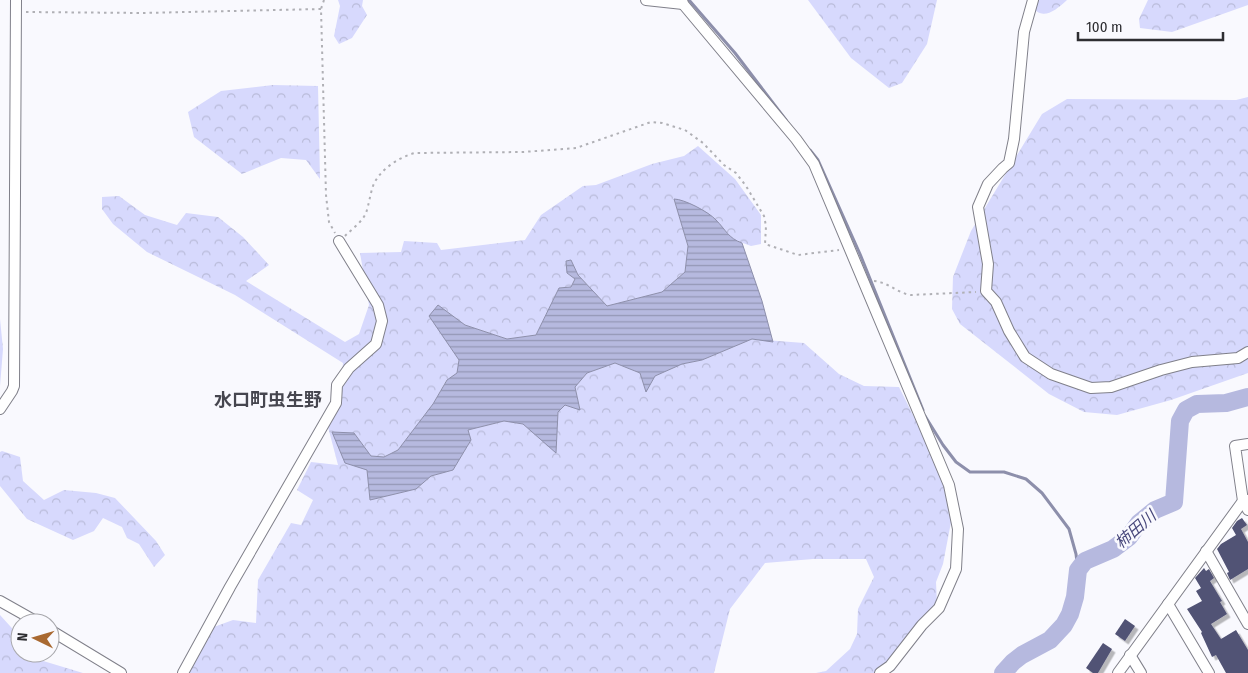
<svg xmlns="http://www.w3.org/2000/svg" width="1248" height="673" font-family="'Fira Sans Condensed','Noto Sans JP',sans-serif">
<defs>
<pattern id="forest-crowns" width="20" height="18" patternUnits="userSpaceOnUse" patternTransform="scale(1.25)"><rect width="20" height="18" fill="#d7d9fd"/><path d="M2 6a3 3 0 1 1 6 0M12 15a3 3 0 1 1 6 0" fill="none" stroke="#b9bbd9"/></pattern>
<pattern id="water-rules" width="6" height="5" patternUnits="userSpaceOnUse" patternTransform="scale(1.25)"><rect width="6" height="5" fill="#b6b9df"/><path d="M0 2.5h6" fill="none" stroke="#9497b5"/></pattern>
<filter id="shadow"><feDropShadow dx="3.5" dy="3.5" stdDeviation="0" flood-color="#0004"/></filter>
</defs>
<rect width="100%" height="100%" fill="#f9f9fe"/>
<g fill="url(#forest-crowns)">
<path d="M 338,0 L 363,0 L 362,6 L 367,15 L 352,38 L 339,44 L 334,36 L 340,6 Z"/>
<path d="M 808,0 L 937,0 L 927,44 L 902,83 L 889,88 L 851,58 Z"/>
<path d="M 1028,0 L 1067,0 C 1053,13 1039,23 1028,0 Z"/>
<path d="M 1148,0 L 1248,0 L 1248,5 L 1172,32 L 1140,28 L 1139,19 Z"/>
<path d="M 273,85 L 318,86 L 320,179 L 306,160 L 281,158 L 242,174 L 194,137 L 188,112 L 221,91 Z"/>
<path d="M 1248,97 L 1248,373 L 1171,400 L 1117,415 L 1084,412 L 1049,394 L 960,324 L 952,309 L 953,277 L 971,231 L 1042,114 L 1067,99 L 1236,100 Z"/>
<path d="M 698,146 L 735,179 L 761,215 L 761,244 L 751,246 L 732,239 L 714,218 L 674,199 L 688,246 L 685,272 L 662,292 L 607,306 L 578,275 L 571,260 L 566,261 L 567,273 L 575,279 L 571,287 L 559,288 L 536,335 L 507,339 L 465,325 L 438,305 L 430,316 L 459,360 L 457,373 L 446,381 L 433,404 L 398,450 L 384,457 L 371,456 L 354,433 L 367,470 L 370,500 L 416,489 L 431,476 L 453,470 L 471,440 L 468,430 L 504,421 L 523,424 L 556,452 L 558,412 L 565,405 L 580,409 L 575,387 L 587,373 L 615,363 L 640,373 L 646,391 L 655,376 L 682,364 L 702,360 L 752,339 L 804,343 L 839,374 L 864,386 L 899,387 L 914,417 L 945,486 L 952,517 L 943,564 L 936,582 L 937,604 L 882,669 L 877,673 L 816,673 L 826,671 L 850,649 L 857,634 L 858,609 L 874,577 L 866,559 L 813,559 L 765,563 L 730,609 L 714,673 L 189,673 L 211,628 L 233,620 L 256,623 L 258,580 L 291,523 L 301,525 L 313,500 L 297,490 L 311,462 L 338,465 L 328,427 L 340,399 L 343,363 L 235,295 L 147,252 L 113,224 L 102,209 L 102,197 L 119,196 L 145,215 L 177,225 L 186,213 L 218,217 L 243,237 L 269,265 L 246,281 L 345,342 L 359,334 L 369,305 L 360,253 L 401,252 L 404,241 L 437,243 L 441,250 L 525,240 L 541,215 L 583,186 L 596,185 L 652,164 L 684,156 Z"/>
<path d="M 0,319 L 3,349 L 0,386 Z"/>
<path d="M 2,451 L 20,457 L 23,481 L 44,500 L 64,490 L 96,493 L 115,498 L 156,541 L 165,555 L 154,567 L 139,544 L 127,538 L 122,527 L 103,518 L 94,531 L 73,540 L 27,519 L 0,486 L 0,452 Z"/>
<path d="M 0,615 L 20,637 L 20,653 L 34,653 L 40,660 L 83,673 L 0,673 Z"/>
</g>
<path fill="url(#water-rules)" stroke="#8d8fab" d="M 674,199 C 684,199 709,212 716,220 C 726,230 728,238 742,243 L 762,301 L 773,342 L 752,339 L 702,360 L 682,364 L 655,376 L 646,392 L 640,373 L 615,363 L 587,373 L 575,387 L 580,410 L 565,405 L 558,412 L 556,453 L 523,424 L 504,421 L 468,430 L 471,440 L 453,470 L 431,476 L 416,489 L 370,500 L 367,470 L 345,463 L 332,432 L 354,433 L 371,456 L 384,457 L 398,450 L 433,404 L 447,380 L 457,373 L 459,360 L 429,316 L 438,305 L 465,325 L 507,339 L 536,335 L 559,288 L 571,287 L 575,279 L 567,273 L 566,261 L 571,260 L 578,275 L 607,306 L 662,292 L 685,272 L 688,246 Z"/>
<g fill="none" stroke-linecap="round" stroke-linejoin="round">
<g stroke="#8d8fab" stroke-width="3">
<path d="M 689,0 L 735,53 L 786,120"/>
<path d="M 810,150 L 818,160 L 860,254 L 923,410"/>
<path d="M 925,416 L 943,445 L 956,462 L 970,472 L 1004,472 L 1026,479 L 1042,493 L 1069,529 L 1076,554 L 1078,570"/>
</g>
<path stroke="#b6b9df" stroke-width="18" d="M 1003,673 L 1013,662 L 1022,655 L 1050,640 L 1064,625 L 1070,614 L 1075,597 L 1078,570 L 1085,561 L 1113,549 L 1129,537 L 1139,523 L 1155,510 L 1174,502 L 1180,421 L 1186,410 L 1197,404 L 1226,403 L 1248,397"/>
</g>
<g fill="#515274" filter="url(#shadow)">
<path d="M 1242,518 L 1247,525 L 1241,529 L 1248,542 L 1248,569 L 1230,580 L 1227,573 L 1229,572 L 1217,549 L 1221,544 L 1236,535 L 1232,528 L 1237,521 Z"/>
<path d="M 1204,568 L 1206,571 L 1209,569 L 1214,578 L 1210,581 L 1222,601 L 1220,602 L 1227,614 L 1211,624 L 1221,639 L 1236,630 L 1248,650 L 1248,673 L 1226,673 L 1216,655 L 1212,657 L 1201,633 L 1202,632 L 1187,609 L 1202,601 L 1196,591 L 1201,588 L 1195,578 Z"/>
<path d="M 1125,619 L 1135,626 L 1125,641 L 1115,634 Z"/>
<path d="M 1103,643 L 1112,649 L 1098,673 L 1093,673 L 1086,668 Z"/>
</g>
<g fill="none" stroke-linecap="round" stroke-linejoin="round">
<g stroke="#80808a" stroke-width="12">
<g id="minor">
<path d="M 646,0 L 683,4"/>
<path d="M 682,0 L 683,4 L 796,139 L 814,164 L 949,485 L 958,529 L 956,569 L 939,608 L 922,625 L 890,666 L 880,673"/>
<path d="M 1033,0 L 1024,32 L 1014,139 L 1009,163 L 1003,168 L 988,184 L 978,207 L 988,264 L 986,291 L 996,302 L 1009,331 L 1025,357 L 1051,374 L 1091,388 L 1111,387 L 1161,370 L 1192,362 L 1238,358 L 1248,352"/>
<path d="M 0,409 L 12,391 L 14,386 L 16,0"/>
<path d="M 1248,444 L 1235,446 L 1243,501 L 1248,510"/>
<path d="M 1206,551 L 1248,624"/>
<path d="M 0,601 L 39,623"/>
<path d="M 1168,604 L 1209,673"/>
<path d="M 50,630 L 121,673"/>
<path d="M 1130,655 L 1141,673"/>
<path d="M 183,673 L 230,587 L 336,403 L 337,385 L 349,368 L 376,344 L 382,321 L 378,305 L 339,241"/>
<path d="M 1118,673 L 1243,501 L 1248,500"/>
</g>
</g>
<g stroke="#b0b0b5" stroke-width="2" stroke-dasharray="2.5 4" stroke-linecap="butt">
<path d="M 324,0 L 321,9 L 326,195 L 329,222 L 335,233"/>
<path d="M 26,12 L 142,13 L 321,9"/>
<path d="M 345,236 C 352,229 362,222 366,213 C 369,204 370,195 373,186 C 379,170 399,157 415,153 L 523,152 L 576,148 L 651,122 L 662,123 L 685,130 L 703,143 L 724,165 L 736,173 L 746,186 L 764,216 L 766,226 L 765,244 L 798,255 L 839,250"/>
<path d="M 874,281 C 888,282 897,293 911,295 L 976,292"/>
</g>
<use href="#minor" stroke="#fff" stroke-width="10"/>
</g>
<g text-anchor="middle" stroke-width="5" stroke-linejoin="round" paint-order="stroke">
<g font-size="16" font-style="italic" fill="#47477b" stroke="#f9f9fe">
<text transform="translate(1135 529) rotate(-41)" y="6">柿田川</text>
</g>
<g font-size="18" font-weight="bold" fill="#46464f" stroke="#f9f9fe">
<text x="268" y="406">水口町虫生野</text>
</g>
</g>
<g transform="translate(35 638) rotate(275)"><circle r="24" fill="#f9f9fe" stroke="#a8a8ac"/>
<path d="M0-4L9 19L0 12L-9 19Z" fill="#a96931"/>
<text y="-8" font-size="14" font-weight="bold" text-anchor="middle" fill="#2e2e32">N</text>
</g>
<path d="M1078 32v8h145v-8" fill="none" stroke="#2e2e32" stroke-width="2.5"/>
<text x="1086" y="32" font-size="15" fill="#2e2e32" stroke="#f9f9fe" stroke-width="4" paint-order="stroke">100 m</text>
</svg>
